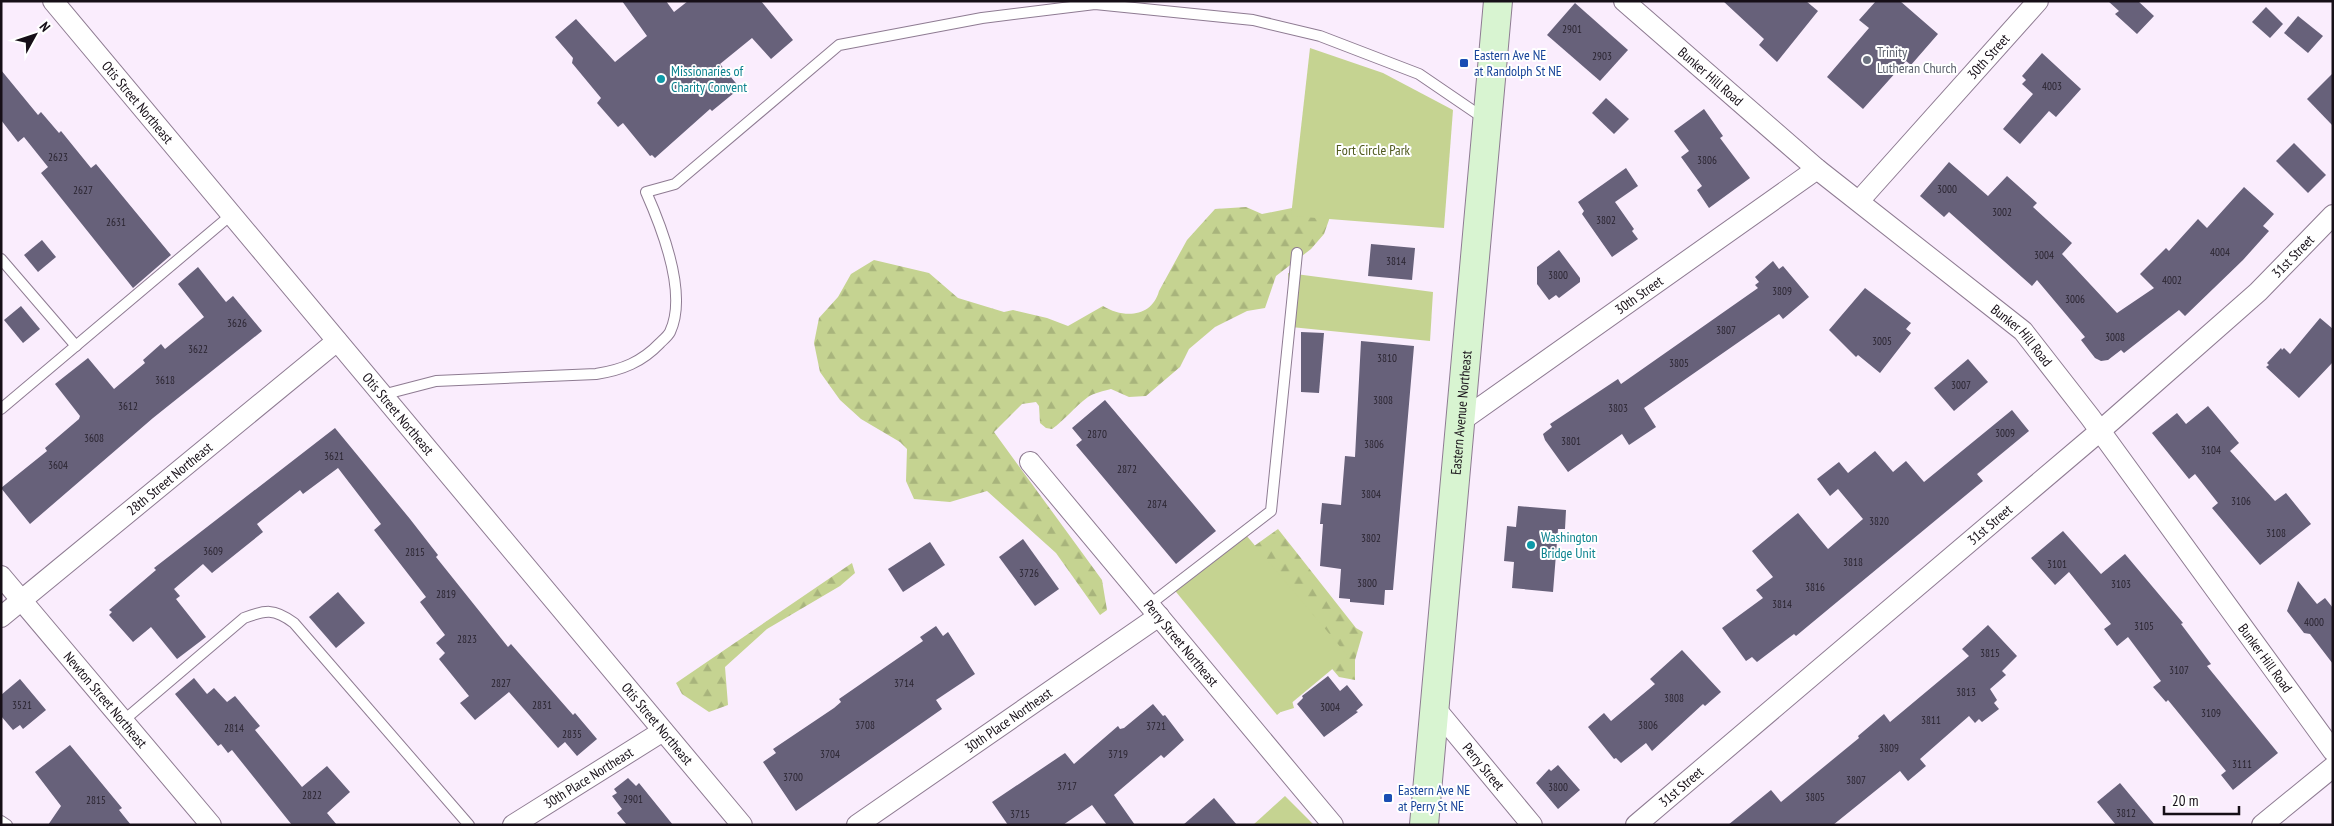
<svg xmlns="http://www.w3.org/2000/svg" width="2334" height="826" font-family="'PT Sans Narrow',sans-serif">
<defs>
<pattern id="forest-firs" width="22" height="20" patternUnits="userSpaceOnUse" patternTransform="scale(1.25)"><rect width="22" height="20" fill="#c5d391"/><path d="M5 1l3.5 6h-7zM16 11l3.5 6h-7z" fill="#a8b47c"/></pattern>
</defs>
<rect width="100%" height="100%" fill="#faedfd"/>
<g fill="url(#forest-firs)">
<path d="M 1246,207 L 1262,214 L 1297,207 L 1330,217 L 1324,234 L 1311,249 L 1276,276 L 1265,308 L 1247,311 L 1215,327 L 1189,349 L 1180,367 L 1146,396 L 1129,397 L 1111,389 C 1104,391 1094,393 1088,397 C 1074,407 1065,420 1052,429 L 1046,428 L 1040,423 L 1039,406 L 1036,402 L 1022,404 L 994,432 L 1102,580 L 1107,610 L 1100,615 L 1056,553 L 987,491 L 950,502 L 914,499 L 906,481 L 907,449 L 900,442 L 861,419 L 840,400 L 820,372 L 814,343 L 819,318 L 838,297 L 851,274 L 874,260 L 929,273 L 958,298 L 1004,312 L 1013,310 L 1047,318 L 1068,326 L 1103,306 C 1124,319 1152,317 1159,291 L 1187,240 L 1215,209 Z"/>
<path d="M 1278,529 L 1356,628 L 1363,632 L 1355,660 L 1355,680 L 1339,677 L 1304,636 L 1290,693 L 1294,708 L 1281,712 L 1188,603 L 1236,559 Z"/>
<path d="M 852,563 L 855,573 L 840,586 L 767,629 L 725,667 L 728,705 L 709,712 L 682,694 L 676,683 Z"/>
</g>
<g fill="#c5d391">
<path d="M 1310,48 L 1383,73 L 1453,110 L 1444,228 L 1291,216 Z"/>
<path d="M 1288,273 L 1433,292 L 1430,341 L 1291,327 Z"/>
<path d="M 1246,535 L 1348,656 L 1277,715 L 1172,587 Z"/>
<path d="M 1285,796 L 1314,825 L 1253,825 Z"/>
</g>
<g fill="#67617a">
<path d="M 622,1 L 666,1 L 674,12 L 688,1 L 761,1 L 793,40 L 771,59 L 752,38 L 720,64 L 740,88 L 712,111 L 710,109 L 655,158 L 652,155 L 650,156 L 623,123 L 618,127 L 597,103 L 601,98 L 572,63 L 573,58 L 555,37 L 576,19 L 615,62 L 647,36 Z"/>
<path d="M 1723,1 L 1806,1 L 1818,11 L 1777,62 L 1759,45 L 1764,39 Z"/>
<path d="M 1876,1 L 1900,1 L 1938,34 L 1911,65 L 1906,61 L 1863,109 L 1827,77 L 1869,28 L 1859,20 Z"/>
<path d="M 2108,1 L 2138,1 L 2154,16 L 2137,34 L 2115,14 L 2119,11 Z"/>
<path d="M 1575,3 L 1628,50 L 1600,81 L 1547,35 Z"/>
<path d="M 2266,7 L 2283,24 L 2270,38 L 2252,22 Z"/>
<path d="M 2298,16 L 2323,36 L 2308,53 L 2284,33 Z"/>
<path d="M 2042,53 L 2081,89 L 2056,117 L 2049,111 L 2020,144 L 2003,129 L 2033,94 L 2022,84 L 2026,80 L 2022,76 Z"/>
<path d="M 1,70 L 38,115 L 41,112 L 59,133 L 61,131 L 91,168 L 96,164 L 171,255 L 133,288 L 41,173 L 48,167 L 24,137 L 18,142 L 1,120 Z"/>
<path d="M 2333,73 L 2333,126 L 2307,99 Z"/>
<path d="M 1606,98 L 1629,119 L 1614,134 L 1592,113 Z"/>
<path d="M 1704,109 L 1723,136 L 1720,138 L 1750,178 L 1709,208 L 1697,190 L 1702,186 L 1681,157 L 1689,151 L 1674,131 Z"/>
<path d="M 2294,143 L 2326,175 L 2308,193 L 2276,161 Z"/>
<path d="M 1949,162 L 1988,196 L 2007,176 L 2037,203 L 2033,207 L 2072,243 L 2062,254 L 2117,313 L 2154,288 L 2140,274 L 2166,248 L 2169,251 L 2198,219 L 2207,228 L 2244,187 L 2274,214 L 2263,226 L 2269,231 L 2243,260 L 2185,316 L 2179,310 L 2124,353 L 2121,350 L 2108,360 L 2101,361 L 2095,358 L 2081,340 L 2085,337 L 2037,280 L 2032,286 L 1949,212 L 1944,217 L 1920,196 Z"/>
<path d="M 1626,168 L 1638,186 L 1615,202 L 1634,229 L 1632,231 L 1638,239 L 1612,257 L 1582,214 L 1584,211 L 1578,202 Z"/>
<path d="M 42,240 L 56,257 L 38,272 L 24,255 Z"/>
<path d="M 1371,244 L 1415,248 L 1412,280 L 1368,276 Z"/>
<path d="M 1559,250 L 1580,278 L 1580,282 L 1559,298 L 1556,295 L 1549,300 L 1537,284 L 1537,267 Z"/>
<path d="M 1773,261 L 1779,269 L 1783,266 L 1809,297 L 1783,319 L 1779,314 L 1644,408 L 1656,427 L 1629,445 L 1622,434 L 1568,472 L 1545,440 L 1543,434 L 1552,427 L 1550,424 L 1618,379 L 1621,384 L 1758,288 L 1755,285 L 1759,282 L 1755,277 Z"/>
<path d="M 198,267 L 226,302 L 233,296 L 262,331 L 153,418 L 30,524 L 1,488 L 47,451 L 45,448 L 79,419 L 80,416 L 55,384 L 88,358 L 114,389 L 145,363 L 143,360 L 161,344 L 165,349 L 204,317 L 178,284 Z"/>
<path d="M 1865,288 L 1911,323 L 1906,329 L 1911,333 L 1880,373 L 1858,355 L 1856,357 L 1829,330 Z"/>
<path d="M 21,306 L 40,329 L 23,343 L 4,320 Z"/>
<path d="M 2320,318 L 2333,329 L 2333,362 L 2299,398 L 2266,367 L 2269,365 L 2267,363 L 2281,348 L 2282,350 L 2284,348 L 2290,354 Z"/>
<path d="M 1301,332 L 1324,333 L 1319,393 L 1301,392 Z"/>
<path d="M 1361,341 L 1414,346 L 1393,590 L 1385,590 L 1384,605 L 1350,602 L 1350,599 L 1339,598 L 1341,569 L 1320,566 L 1323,524 L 1320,524 L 1322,503 L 1341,505 L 1345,456 L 1355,457 Z"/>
<path d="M 1968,359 L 1988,382 L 1954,411 L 1934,388 Z"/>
<path d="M 1105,400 L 1216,531 L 1176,564 L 1076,445 L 1082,440 L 1072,428 Z"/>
<path d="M 2208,406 L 2239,443 L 2230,451 L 2275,501 L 2286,493 L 2311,524 L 2260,565 L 2212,508 L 2218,503 L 2195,474 L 2189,479 L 2152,433 L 2177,413 L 2186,424 Z"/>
<path d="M 2012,410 L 2029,431 L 1977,474 L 1983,481 L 1796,636 L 1794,634 L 1757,662 L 1752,657 L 1746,661 L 1722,628 L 1763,598 L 1756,590 L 1773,577 L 1752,551 L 1798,513 L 1828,549 L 1863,519 L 1838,489 L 1830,496 L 1817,479 L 1839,462 L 1848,473 L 1875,451 L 1893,472 L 1906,461 L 1924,482 Z"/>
<path d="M 335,428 L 410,519 L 438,555 L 436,557 L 508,647 L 511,644 L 573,715 L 575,713 L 597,739 L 577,756 L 565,742 L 558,748 L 509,692 L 475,720 L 460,703 L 469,696 L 439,659 L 445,653 L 436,643 L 445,635 L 420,602 L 426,597 L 374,530 L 381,524 L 338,468 L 303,494 L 300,490 L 257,524 L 263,532 L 212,573 L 203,564 L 174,589 L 180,596 L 176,599 L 206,637 L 177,659 L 151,627 L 133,642 L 109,615 L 112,612 L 109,610 L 156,570 L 154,568 Z"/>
<path d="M 1518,506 L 1566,510 L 1565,529 L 1558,529 L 1553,592 L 1512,588 L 1514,562 L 1504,561 L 1507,526 L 1516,527 Z"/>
<path d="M 2063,531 L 2101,574 L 2125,554 L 2183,623 L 2181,624 L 2211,664 L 2207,666 L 2278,753 L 2233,790 L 2221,775 L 2226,771 L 2168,700 L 2166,702 L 2153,687 L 2161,681 L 2128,637 L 2117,646 L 2104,629 L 2111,624 L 2069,572 L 2055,585 L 2031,558 Z"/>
<path d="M 1023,539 L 1059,589 L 1035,606 L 999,557 Z"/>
<path d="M 930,542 L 945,565 L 903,592 L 888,569 Z"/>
<path d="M 2298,581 L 2317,604 L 2325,598 L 2333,608 L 2333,664 L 2310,634 L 2304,633 L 2287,611 Z"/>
<path d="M 338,592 L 365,623 L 336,648 L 309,617 Z"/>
<path d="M 1988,625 L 2017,656 L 2002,671 L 2006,675 L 1990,689 L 1997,700 L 1994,703 L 1999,709 L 1982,722 L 1979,719 L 1975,723 L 1969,716 L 1920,759 L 1926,766 L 1908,781 L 1900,771 L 1833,825 L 1728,825 L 1771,790 L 1781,802 L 1859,738 L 1858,736 L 1884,714 L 1890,722 L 1969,656 L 1962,649 Z"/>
<path d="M 936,626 L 943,636 L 948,632 L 975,674 L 936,700 L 942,709 L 796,811 L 763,762 L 776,753 L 773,749 L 834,708 L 841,702 L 839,699 L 923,641 L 920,637 Z"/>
<path d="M 1682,650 L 1721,692 L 1705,706 L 1703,704 L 1652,751 L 1646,743 L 1621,763 L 1616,758 L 1614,759 L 1588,727 L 1604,713 L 1611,721 L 1655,684 L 1650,679 Z"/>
<path d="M 1328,676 L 1340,691 L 1347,685 L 1363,705 L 1356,711 L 1358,712 L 1324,737 L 1297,704 L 1303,698 L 1302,696 Z"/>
<path d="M 194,678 L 207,694 L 214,688 L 227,702 L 235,696 L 260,726 L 255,730 L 302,787 L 327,766 L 350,792 L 327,813 L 337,825 L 292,825 L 232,750 L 228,753 L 221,744 L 218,746 L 175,694 Z"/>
<path d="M 20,679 L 46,710 L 23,729 L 20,725 L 13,730 L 1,716 L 1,695 Z"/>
<path d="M 1153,704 L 1163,716 L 1165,715 L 1184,740 L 1164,758 L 1161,755 L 1114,795 L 1135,825 L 1107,825 L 1092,805 L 1063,825 L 1008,825 L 992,802 L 1065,753 L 1074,764 L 1118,726 L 1120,729 L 1124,728 Z"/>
<path d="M 70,745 L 122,808 L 119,810 L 131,825 L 48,825 L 61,806 L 35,772 Z"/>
<path d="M 1558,765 L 1580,790 L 1558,809 L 1536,783 L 1549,769 L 1551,771 Z"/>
<path d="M 628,778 L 636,786 L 639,783 L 673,825 L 627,825 L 617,813 L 622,809 L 612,796 L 617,793 L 614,789 Z"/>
<path d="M 2120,783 L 2155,825 L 2116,825 L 2097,802 Z"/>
<path d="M 1214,798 L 1237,825 L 1183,825 Z"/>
</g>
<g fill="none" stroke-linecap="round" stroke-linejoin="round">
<g stroke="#8e7b92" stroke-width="12">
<g id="service">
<path d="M 1,259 L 76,346"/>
<path d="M 382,395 L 436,381 L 596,374 C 622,370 642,362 660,343 C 663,340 668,336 670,332 C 688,294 662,228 646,192 L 675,184 L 839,45 L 982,18 L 1095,4 L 1253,20 L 1320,36 L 1419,74 L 1485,119"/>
<path d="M 1,409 L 231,215"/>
<path d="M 1149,605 L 1271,511 L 1297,253"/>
<path d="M 123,721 L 244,618 C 265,610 274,608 294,623 L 469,825"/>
<path d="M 1,821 L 7,825"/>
</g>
</g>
<g stroke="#8e7b92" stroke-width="22">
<g id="minor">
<path id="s1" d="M 53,1 L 742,825"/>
<path id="s2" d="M 1624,1 L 1817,169 L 2023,331 L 2090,417 L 2333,751"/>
<path id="s3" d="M 1859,201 L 2038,1"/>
<path id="s4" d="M 1461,421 L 1817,169"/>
<path id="s5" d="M 1030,462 L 1333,825"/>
<path id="s6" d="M 1,576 L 211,825"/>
<path id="s7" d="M 1,617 L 337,341"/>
<path id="s8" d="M 1435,708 L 1532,825"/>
<path id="s9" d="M 513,825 L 663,731"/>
<path id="s10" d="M 857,825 L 1159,616"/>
<path id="s11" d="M 1636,825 L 2100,431 L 2258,292 L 2333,215"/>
<path d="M 2262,825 L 2333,767"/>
</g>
</g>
<g stroke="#8e7b92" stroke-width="30">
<g id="secondary">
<path id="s12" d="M 1424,825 L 1498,1"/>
</g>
</g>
<use href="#service" stroke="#fff" stroke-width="10"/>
<use href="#minor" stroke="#fff" stroke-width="20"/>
<use href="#secondary" stroke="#d8f4d1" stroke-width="28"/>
</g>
<circle fill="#6b7280" stroke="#fff" stroke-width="2" cx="1867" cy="60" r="5"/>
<g fill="#1a4fb4" stroke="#fff" stroke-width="2">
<rect x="1459" y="58" width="10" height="10" rx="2.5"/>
<rect x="1383" y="793" width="10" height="10" rx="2.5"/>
</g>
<g fill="#0f9aa8" stroke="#fff" stroke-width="2">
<circle cx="661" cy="79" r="5"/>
<circle cx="1531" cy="545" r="5"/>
</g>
<g text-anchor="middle" stroke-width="4" stroke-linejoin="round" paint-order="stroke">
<g font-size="11" fill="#2a2430">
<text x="1572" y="33">2901</text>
<text x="1602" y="60">2903</text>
<text x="2052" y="90">4003</text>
<text x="58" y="161">2623</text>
<text x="1707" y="164">3806</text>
<text x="1947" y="193">3000</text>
<text x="83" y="194">2627</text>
<text x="2002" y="216">3002</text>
<text x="1606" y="224">3802</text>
<text x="116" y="226">2631</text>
<text x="2220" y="256">4004</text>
<text x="2044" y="259">3004</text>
<text x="1396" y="265">3814</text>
<text x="1558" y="279">3800</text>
<text x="2172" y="284">4002</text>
<text x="1782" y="295">3809</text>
<text x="2075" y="303">3006</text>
<text x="237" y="327">3626</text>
<text x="1726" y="334">3807</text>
<text x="2115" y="341">3008</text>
<text x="1882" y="345">3005</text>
<text x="198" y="353">3622</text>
<text x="1387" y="362">3810</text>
<text x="1679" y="367">3805</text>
<text x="165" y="384">3618</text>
<text x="1961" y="389">3007</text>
<text x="1383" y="404">3808</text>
<text x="128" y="410">3612</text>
<text x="1618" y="412">3803</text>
<text x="2005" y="437">3009</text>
<text x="1097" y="438">2870</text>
<text x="94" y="442">3608</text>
<text x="1571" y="445">3801</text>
<text x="1374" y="448">3806</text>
<text x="2211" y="454">3104</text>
<text x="334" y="460">3621</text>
<text x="58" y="469">3604</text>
<text x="1127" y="473">2872</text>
<text x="1371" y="498">3804</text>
<text x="2241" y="505">3106</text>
<text x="1157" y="508">2874</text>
<text x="1879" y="525">3820</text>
<text x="2276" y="537">3108</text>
<text x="1371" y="542">3802</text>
<text x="213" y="555">3609</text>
<text x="415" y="556">2815</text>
<text x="1853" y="566">3818</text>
<text x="2057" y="568">3101</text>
<text x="1029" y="577">3726</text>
<text x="1367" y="587">3800</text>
<text x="2121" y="588">3103</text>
<text x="1815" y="591">3816</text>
<text x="446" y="598">2819</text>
<text x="1782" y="608">3814</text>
<text x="2314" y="626">4000</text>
<text x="2144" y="630">3105</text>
<text x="467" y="643">2823</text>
<text x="1990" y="657">3815</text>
<text x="2179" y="674">3107</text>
<text x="501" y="687">2827</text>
<text x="904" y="687">3714</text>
<text x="1966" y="696">3813</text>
<text x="1674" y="702">3808</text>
<text x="22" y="709">3521</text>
<text x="542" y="709">2831</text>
<text x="1330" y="711">3004</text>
<text x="2211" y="717">3109</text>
<text x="1931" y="724">3811</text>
<text x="865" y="729">3708</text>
<text x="1648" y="729">3806</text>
<text x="1156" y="730">3721</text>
<text x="234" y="732">2814</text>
<text x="572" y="738">2835</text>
<text x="1889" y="752">3809</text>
<text x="830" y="758">3704</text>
<text x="1118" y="758">3719</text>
<text x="2242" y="768">3111</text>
<text x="793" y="781">3700</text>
<text x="1856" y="784">3807</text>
<text x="1067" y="790">3717</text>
<text x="1558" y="791">3800</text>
<text x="312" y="799">2822</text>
<text x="1815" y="801">3805</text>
<text x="633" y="803">2901</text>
<text x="96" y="804">2815</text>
<text x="2126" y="817">3812</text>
<text x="1020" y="818">3715</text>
</g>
<g font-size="14" fill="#5b616d" stroke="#fff" text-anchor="start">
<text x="1877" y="57">Trinity<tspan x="1877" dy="16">Lutheran Church</tspan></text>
</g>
<g font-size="14" fill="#164399" stroke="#fff" text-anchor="start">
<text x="1474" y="60">Eastern Ave NE<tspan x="1474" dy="16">at Randolph St NE</tspan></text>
<text x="1398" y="795">Eastern Ave NE<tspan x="1398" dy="16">at Perry St NE</tspan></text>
</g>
<g font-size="14" fill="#160f17" stroke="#fff">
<text dy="5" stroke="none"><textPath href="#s3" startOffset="194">30th Street</textPath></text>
<text dy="5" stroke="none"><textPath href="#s2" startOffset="115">Bunker Hill Road</textPath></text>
<text dy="5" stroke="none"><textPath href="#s1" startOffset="132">Otis Street Northeast</textPath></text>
<text dy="5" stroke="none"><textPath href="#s11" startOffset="869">31st Street</textPath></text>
<text dy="5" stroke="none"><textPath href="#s4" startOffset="218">30th Street</textPath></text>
<text dy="5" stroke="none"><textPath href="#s2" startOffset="520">Bunker Hill Road</textPath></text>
<text dy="5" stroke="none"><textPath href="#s1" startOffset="538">Otis Street Northeast</textPath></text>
<text dy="5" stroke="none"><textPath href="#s12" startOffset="414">Eastern Avenue Northeast</textPath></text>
<text dy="5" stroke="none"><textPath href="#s7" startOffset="218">28th Street Northeast</textPath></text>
<text dy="5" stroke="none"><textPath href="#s11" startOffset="464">31st Street</textPath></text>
<text dy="5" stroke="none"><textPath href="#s5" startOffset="236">Perry Street Northeast</textPath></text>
<text dy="5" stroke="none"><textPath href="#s2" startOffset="925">Bunker Hill Road</textPath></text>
<text dy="5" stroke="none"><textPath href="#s6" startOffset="162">Newton Street Northeast</textPath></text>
<text dy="5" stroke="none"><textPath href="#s10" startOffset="184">30th Place Northeast</textPath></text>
<text dy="5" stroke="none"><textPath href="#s1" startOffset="942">Otis Street Northeast</textPath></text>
<text dy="5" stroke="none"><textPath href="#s8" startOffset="76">Perry Street</textPath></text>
<text dy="5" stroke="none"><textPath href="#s9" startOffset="89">30th Place Northeast</textPath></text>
<text dy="5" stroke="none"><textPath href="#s11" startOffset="59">31st Street</textPath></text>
</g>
<g font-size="14" fill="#0d838f" stroke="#fff" text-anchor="start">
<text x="671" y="76">Missionaries of<tspan x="671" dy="16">Charity Convent</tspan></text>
<text x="1541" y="542">Washington<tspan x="1541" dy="16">Bridge Unit</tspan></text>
</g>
<g font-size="14" fill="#4f591e" stroke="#fff">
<text x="1373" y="155">Fort Circle Park</text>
</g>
</g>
<rect width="2334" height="826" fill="none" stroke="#160f17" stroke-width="5"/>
<g transform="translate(35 35) rotate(50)" stroke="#ffffff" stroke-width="4" paint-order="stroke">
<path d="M0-4L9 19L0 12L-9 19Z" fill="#160f17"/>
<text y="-8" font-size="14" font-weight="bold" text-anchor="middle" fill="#160f17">N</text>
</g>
<path d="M2164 806v8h75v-8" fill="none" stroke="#160f17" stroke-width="2.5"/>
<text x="2172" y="806" font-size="15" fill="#160f17" stroke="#ffffff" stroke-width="4" paint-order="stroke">20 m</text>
</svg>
